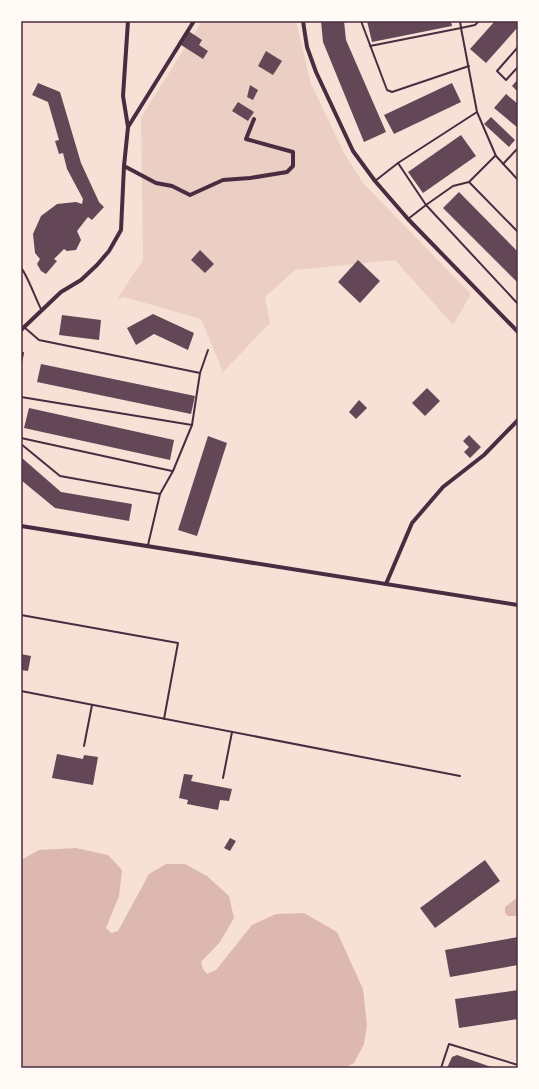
<svg xmlns="http://www.w3.org/2000/svg" width="539" height="1089" font-family="'Exo 2',sans-serif">
<rect width="100%" height="100%" fill="#f7e1d7"/>
<path fill="#ebcfc5" d="M 202,21 L 296,21 L 311,84 L 344,153 L 363,183 L 471,294 L 453,325 L 395,260 L 295,270 L 265,297 L 270,323 L 223,372 L 201,319 L 124,297 L 117,299 L 143,260 L 141,117 Z"/>
<g fill="#dcb8b0">
<path d="M 76,848 L 108,855 L 122,870 L 119,896 L 106,928 L 111,933 L 118,931 L 149,874 L 166,864 L 185,864 L 207,876 L 229,896 L 234,918 L 220,942 L 201,962 L 203,969 L 207,974 L 216,970 L 252,925 L 276,914 L 304,913 L 337,932 L 363,989 L 367,1025 L 364,1044 L 354,1063 L 345,1068 L 21,1068 L 21,860 L 39,850 Z"/>
<path d="M 518,897 L 518,916 L 508,916 L 505,913 L 505,907 Z"/>
</g>
<g fill="#644757">
<path d="M 321,21 L 344,21 L 346,40 L 386,132 L 364,142 L 323,42 Z"/>
<path d="M 367,21 L 451,21 L 452,26 L 372,42 Z"/>
<path d="M 495,21 L 518,21 L 518,27 L 486,63 L 470,49 Z"/>
<path d="M 187,30 L 202,40 L 199,45 L 208,51 L 203,59 L 178,43 Z"/>
<path d="M 266,51 L 282,61 L 273,75 L 258,66 Z"/>
<path d="M 518,79 L 518,92 L 512,86 Z"/>
<path d="M 38,83 L 60,92 L 81,163 L 99,202 L 104,207 L 92,220 L 88,217 L 77,231 L 81,240 L 76,250 L 67,251 L 64,249 L 54,259 L 57,261 L 46,274 L 41,271 L 37,264 L 40,259 L 35,253 L 33,234 L 41,216 L 57,204 L 76,202 L 82,204 L 83,199 L 67,169 L 63,153 L 59,154 L 55,141 L 59,140 L 48,102 L 32,95 Z"/>
<path d="M 452,83 L 461,102 L 394,134 L 384,115 Z"/>
<path d="M 250,85 L 258,90 L 253,100 L 247,97 Z"/>
<path d="M 506,94 L 518,104 L 518,128 L 494,108 Z"/>
<path d="M 238,102 L 254,112 L 248,121 L 232,111 Z"/>
<path d="M 491,117 L 515,140 L 509,147 L 484,124 Z"/>
<path d="M 461,135 L 476,156 L 423,193 L 408,172 Z"/>
<path d="M 459,192 L 518,252 L 518,283 L 443,208 Z"/>
<path d="M 200,250 L 214,264 L 205,273 L 191,260 Z"/>
<path d="M 358,260 L 380,281 L 360,303 L 338,282 Z"/>
<path d="M 153,314 L 194,333 L 188,350 L 154,334 L 136,345 L 127,328 Z"/>
<path d="M 62,315 L 101,320 L 99,340 L 59,335 Z"/>
<path d="M 41,364 L 195,396 L 191,414 L 37,382 Z"/>
<path d="M 427,388 L 440,401 L 425,416 L 412,403 Z"/>
<path d="M 359,400 L 367,408 L 356,419 L 349,412 Z"/>
<path d="M 29,408 L 174,440 L 170,460 L 24,428 Z"/>
<path d="M 469,435 L 481,447 L 470,458 L 464,452 L 469,447 L 463,441 Z"/>
<path d="M 208,436 L 227,443 L 197,536 L 178,530 Z"/>
<path d="M 22,458 L 61,492 L 132,504 L 129,521 L 55,508 L 21,480 Z"/>
<path d="M 21,654 L 31,656 L 28,671 L 21,670 Z"/>
<path d="M 57,754 L 83,759 L 84,755 L 98,757 L 93,785 L 52,778 Z"/>
<path d="M 184,774 L 193,775 L 191,781 L 232,789 L 229,801 L 220,800 L 218,810 L 187,804 L 188,800 L 179,798 Z"/>
<path d="M 230,838 L 236,841 L 230,851 L 224,848 Z"/>
<path d="M 485,860 L 500,881 L 435,928 L 420,908 Z"/>
<path d="M 518,937 L 518,965 L 450,977 L 445,950 Z"/>
<path d="M 518,990 L 518,1019 L 459,1028 L 455,999 Z"/>
<path d="M 457,1055 L 494,1068 L 447,1068 L 452,1057 Z"/>
</g>
<g fill="none" stroke-linecap="round" stroke-linejoin="round">
<g stroke="#4a2c40" stroke-width="2">
<path d="M 361,21 L 387,90 L 392,92 L 469,66"/>
<path d="M 460,21 L 461,28 L 475,25 L 479,21"/>
<path d="M 370,46 L 461,28 L 477,112 L 496,156 L 518,180"/>
<path d="M 518,47 L 497,71 L 506,80 L 518,67"/>
<path d="M 398,163 L 426,205 L 408,219"/>
<path d="M 503,164 L 518,148"/>
<path d="M 375,181 L 398,163 L 477,112"/>
<path d="M 469,182 L 495,156"/>
<path d="M 518,232 L 469,182 L 453,186 L 426,205 L 518,304"/>
<path d="M 21,268 C 27,274 36,300 41,309"/>
<path d="M 24,327 L 39,340 L 200,373"/>
<path d="M 21,353 L 23,353 L 21,363"/>
<path d="M 21,397 L 192,425 L 173,471 L 160,494"/>
<path d="M 192,425 L 200,373 L 208,350"/>
<path d="M 21,438 L 172,471"/>
<path d="M 21,444 L 60,476 L 160,494 L 148,545"/>
<path d="M 21,615 L 178,643 L 164,719"/>
<path d="M 21,691 L 460,776"/>
<path d="M 84,746 L 92,705"/>
<path d="M 223,778 L 232,732"/>
<path d="M 441,1068 L 449,1044 L 518,1065"/>
</g>
<g stroke="#4a2c40" stroke-width="4">
<path d="M 128,21 L 123,96 L 128,127"/>
<path d="M 303,21 L 307,47 L 316,72 L 353,151 L 375,181 L 408,219 L 518,332"/>
<path d="M 124,166 L 156,183 L 172,186 L 190,195 L 223,180 L 250,178 L 287,172 L 293,166 L 293,152 L 246,139 L 254,119"/>
<path d="M 21,330 L 61,292 L 81,280 L 97,265 L 109,251 L 121,230 L 124,166 L 128,127 L 194,21"/>
<path d="M 21,526 L 518,605"/>
<path d="M 386,584 L 412,523 L 443,487 L 484,455 L 518,420"/>
</g>
</g>
<rect width="539" height="1089" fill="none" stroke="#fffaf5" stroke-width="44"/>
<rect x="22" y="22" width="495" height="1045" fill="none" stroke="#4a2c40" stroke-width="1.5"/>
</svg>
